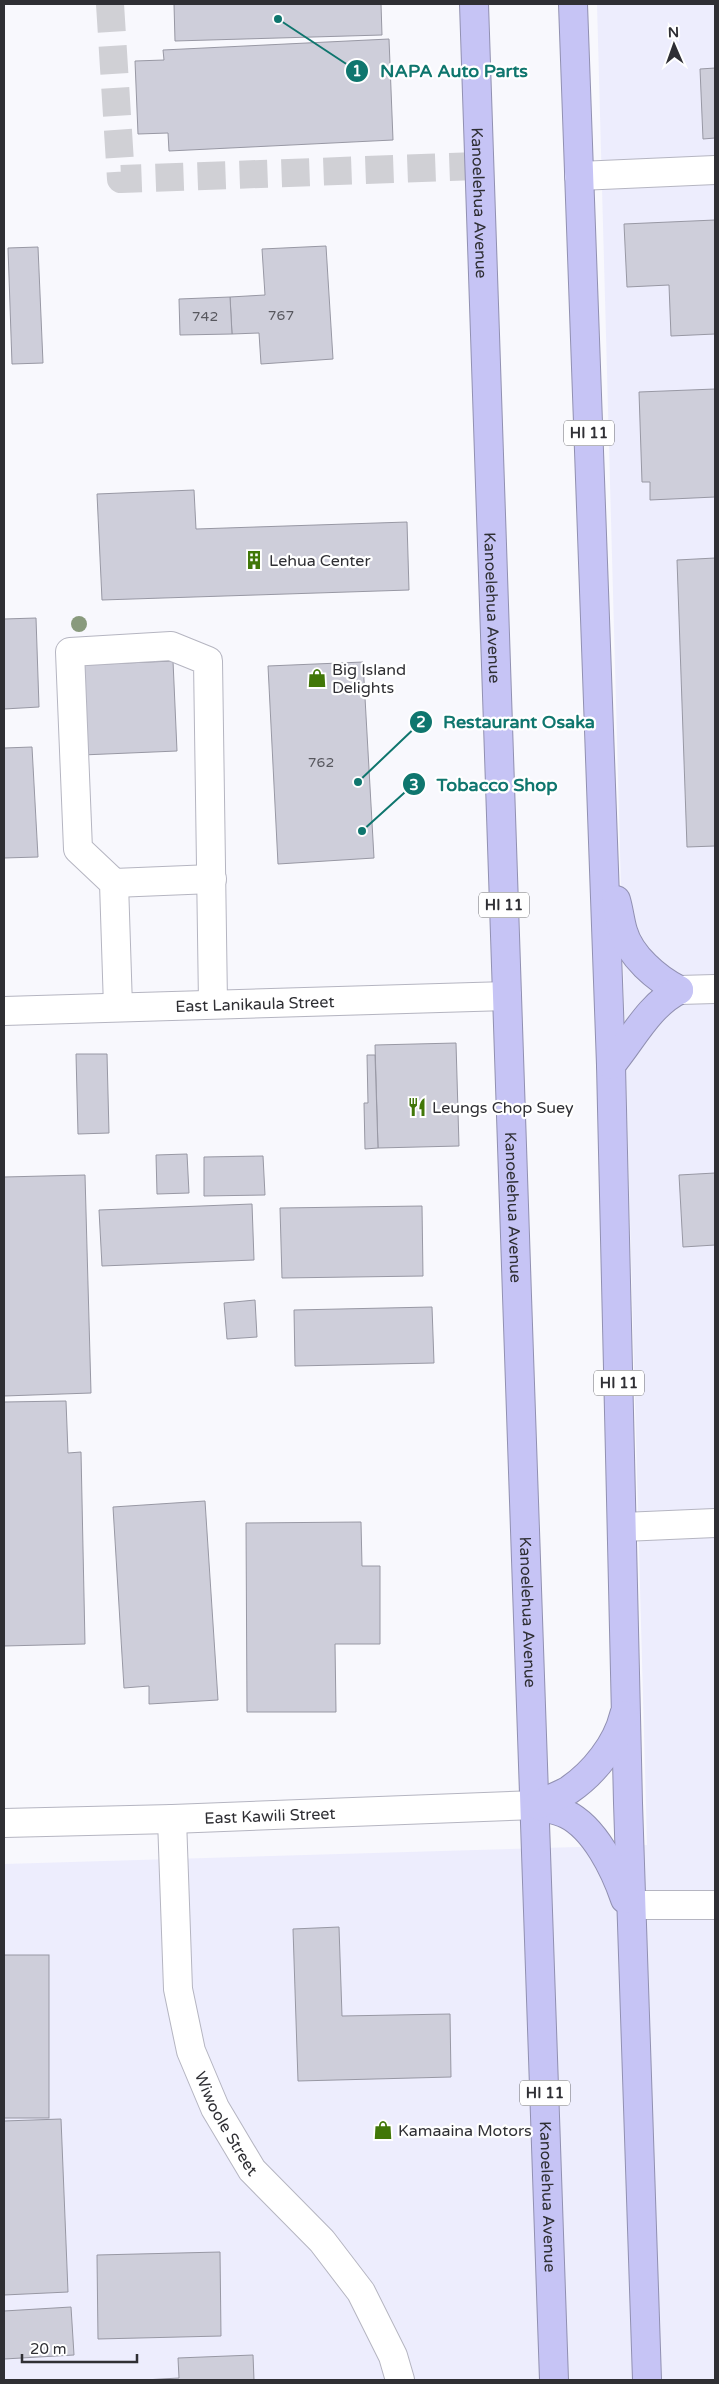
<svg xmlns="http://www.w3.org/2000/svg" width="719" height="2384" font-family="'Varela Round',sans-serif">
<rect width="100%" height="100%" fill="#f8f8fd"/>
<path fill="#ededfd" d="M 597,4 L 715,4 L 715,2380 L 4,2380 L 4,1864 L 647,1845 Z"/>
<g fill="#ceceda" stroke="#9898a4">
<path d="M 174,4 L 381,4 L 382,35 L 175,41 Z"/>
<path d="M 389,39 L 393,140 L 169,151 L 168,133 L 138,134 L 135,61 L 164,60 L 163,50 Z"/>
<path d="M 715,68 L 715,138 L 703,139 L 700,69 Z"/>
<path d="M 715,220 L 715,334 L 671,336 L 669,285 L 627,287 L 624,224 Z"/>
<path d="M 326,246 L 333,359 L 261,364 L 259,333 L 232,334 L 230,297 L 265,295 L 262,249 Z"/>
<path d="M 38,247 L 43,363 L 12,364 L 8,248 Z"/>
<path d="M 230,297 L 232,334 L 180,335 L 179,299 Z"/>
<path d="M 715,389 L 715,497 L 650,500 L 650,482 L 642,482 L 639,392 Z"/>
<path d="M 194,490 L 196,529 L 407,522 L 409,590 L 102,600 L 97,494 Z"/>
<path d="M 715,558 L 715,846 L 687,847 L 677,560 Z"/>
<path d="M 36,618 L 39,707 L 4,709 L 4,619 Z"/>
<path d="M 173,661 L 177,751 L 82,755 L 78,665 Z"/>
<path d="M 363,662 L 374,858 L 278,864 L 268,666 Z"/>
<path d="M 32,747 L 38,857 L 4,858 L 4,748 Z"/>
<path d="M 456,1043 L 459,1146 L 378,1148 L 375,1045 Z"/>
<path d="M 76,1054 L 107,1054 L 109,1133 L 78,1134 Z"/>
<path d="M 367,1055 L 375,1055 L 378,1148 L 365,1149 L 364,1103 L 368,1103 Z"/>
<path d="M 187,1154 L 189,1193 L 157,1194 L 156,1155 Z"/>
<path d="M 263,1156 L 265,1195 L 204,1196 L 204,1157 Z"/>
<path d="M 715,1173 L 715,1245 L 683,1247 L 679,1175 Z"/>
<path d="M 85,1175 L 91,1393 L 4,1396 L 4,1177 Z"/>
<path d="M 252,1204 L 254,1260 L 102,1266 L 99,1210 Z"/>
<path d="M 422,1206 L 423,1276 L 282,1278 L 280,1208 Z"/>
<path d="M 255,1300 L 257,1337 L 227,1339 L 224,1303 Z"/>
<path d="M 432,1307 L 434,1363 L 295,1366 L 294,1310 Z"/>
<path d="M 66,1401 L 68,1453 L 81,1452 L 85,1644 L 4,1646 L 4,1402 Z"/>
<path d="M 205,1501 L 218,1700 L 149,1704 L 149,1686 L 124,1688 L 113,1507 Z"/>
<path d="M 361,1522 L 362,1566 L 380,1566 L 380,1644 L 335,1644 L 336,1712 L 247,1712 L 246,1523 Z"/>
<path d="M 339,1927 L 342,2016 L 450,2014 L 451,2077 L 298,2081 L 293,1929 Z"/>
<rect x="4" y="1955" width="45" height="163"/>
<path d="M 61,2119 L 68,2292 L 4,2295 L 4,2121 Z"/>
<path d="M 220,2252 L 221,2336 L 98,2339 L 97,2255 Z"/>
<path d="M 71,2307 L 74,2355 L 4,2359 L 4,2311 Z"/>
<path d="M 253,2355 L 254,2380 L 287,2380 L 144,2380 L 179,2378 L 178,2358 Z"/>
</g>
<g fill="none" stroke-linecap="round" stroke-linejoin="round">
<path stroke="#d0d0d5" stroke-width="28" stroke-dasharray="28 14" stroke-linecap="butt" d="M 110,4 L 121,179 L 478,166"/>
<g stroke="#b5b5c1" stroke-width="30">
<g id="minor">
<path d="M 579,176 L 715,170"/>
<path d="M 114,883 L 212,879"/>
<path d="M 679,990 L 715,989"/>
<path d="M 118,1007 L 114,883 L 78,849 L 70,652 L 171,646 L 208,661 L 213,1003"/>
<path id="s1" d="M 4,1011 L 507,996"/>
<path d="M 623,1527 L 715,1523"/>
<path id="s2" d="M 172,1819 L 178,1989 L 191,2051 L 215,2108 L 252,2170 L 322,2241 L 361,2292 L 393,2356 L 400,2380"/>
<path id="s3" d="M 4,1823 L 172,1819 L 537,1805"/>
<path d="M 632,1905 L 715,1905"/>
</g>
</g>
<g stroke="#9190b1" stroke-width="30">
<g id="highway">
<path id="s4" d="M 474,4 C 496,796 530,1588 554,2380"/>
<path d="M 573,4 L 611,1065 L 628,1803 L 647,2380"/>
<path d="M 616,900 C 619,910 620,921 623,931 C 630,956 657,979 679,990"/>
<path d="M 611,1065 C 632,1040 649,1005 679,990"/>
<path d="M 537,1805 C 546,1808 557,1810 566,1814 C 595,1828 615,1870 625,1899"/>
<path d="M 537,1805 C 547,1800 559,1796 569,1790 C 594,1773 617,1744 624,1715"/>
</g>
</g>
<use href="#minor" stroke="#fff" stroke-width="28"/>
<use href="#highway" stroke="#c6c4f5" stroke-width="28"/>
</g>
<circle fill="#899a7d" cx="79" cy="624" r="8"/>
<defs>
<g id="building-bare" transform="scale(1.5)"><path d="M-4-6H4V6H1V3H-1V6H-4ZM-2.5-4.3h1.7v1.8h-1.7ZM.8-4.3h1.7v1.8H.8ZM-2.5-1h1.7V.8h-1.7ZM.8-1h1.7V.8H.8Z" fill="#417708" stroke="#fff" stroke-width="2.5" paint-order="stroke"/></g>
<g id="shop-bare" transform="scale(1.5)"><path d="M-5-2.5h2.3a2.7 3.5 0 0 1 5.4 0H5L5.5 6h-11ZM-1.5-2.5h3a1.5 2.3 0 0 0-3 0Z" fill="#417708" stroke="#fff" stroke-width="2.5" paint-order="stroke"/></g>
<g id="restaurant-bare" transform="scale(1.5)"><path d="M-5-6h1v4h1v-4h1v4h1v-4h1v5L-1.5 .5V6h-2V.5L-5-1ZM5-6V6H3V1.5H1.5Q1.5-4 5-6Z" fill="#417708" stroke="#fff" stroke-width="2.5" paint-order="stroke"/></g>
</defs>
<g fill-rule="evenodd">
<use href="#building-bare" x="254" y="560"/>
<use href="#shop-bare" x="317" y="678"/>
<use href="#restaurant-bare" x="417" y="1107"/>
<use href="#shop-bare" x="383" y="2130"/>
</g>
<g text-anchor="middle" stroke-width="4.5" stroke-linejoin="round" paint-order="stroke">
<g font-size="14" fill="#57575e">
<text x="281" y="320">767</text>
<text x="205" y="321">742</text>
<text x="321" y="767">762</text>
</g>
<g fill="#fff" stroke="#6d6d71" stroke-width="1">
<rect x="564" y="420.5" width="50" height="25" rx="4"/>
<rect x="479" y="892.5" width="50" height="25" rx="4"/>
<rect x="594" y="1370.5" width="50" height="25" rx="4"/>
<rect x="520" y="2080.5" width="50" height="25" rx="4"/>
</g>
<g font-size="15" font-weight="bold" fill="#2f2f34">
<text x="589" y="438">HI 11</text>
<text x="504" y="910">HI 11</text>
<text x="619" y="1388">HI 11</text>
<text x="545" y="2098">HI 11</text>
</g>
<g font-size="16" fill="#2f2f34" stroke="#fff">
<text dy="6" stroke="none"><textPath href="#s4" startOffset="199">Kanoelehua Avenue</textPath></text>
<text dy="6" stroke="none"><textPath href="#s4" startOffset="604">Kanoelehua Avenue</textPath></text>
<text dy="6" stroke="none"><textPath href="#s1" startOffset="251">East Lanikaula Street</textPath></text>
<text dy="6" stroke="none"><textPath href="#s4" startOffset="1204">Kanoelehua Avenue</textPath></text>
<text dy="6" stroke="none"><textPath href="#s4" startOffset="1609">Kanoelehua Avenue</textPath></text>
<text dy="6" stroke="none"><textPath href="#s3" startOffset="266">East Kawili Street</textPath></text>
<text dy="6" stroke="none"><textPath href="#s2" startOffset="314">Wiwoole Street</textPath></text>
<text dy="6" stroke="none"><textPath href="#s4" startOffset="2194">Kanoelehua Avenue</textPath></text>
</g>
<g font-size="16" fill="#2f2f34" stroke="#fff" text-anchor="start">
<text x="269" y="566">Lehua Center</text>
<text x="332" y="675">Big Island<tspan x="332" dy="18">Delights</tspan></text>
<text x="432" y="1113">Leungs Chop Suey</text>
<text x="398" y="2136">Kamaaina Motors</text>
</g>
</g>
<path fill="none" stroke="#0f766e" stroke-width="2" d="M278 19L357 71M358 782L421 722M362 831L414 784"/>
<g fill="#0f766e" stroke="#fff" stroke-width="2">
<circle cx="278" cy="19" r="5"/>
<circle cx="358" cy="782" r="5"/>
<circle cx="362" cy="831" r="5"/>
<circle cx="357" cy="71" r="12"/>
<circle cx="421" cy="722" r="12"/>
<circle cx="414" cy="784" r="12"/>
</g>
<g font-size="15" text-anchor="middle" font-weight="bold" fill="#fff">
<text x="357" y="76">1</text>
<text x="421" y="727">2</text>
<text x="414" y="790">3</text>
</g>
<g font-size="18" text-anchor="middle" font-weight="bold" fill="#0f766e" stroke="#fff" stroke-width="4.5" stroke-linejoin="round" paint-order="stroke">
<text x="454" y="77">NAPA Auto Parts</text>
<text x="519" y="728">Restaurant Osaka</text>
<text x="497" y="791">Tobacco Shop</text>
</g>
<rect width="719" height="2384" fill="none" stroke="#2f2f34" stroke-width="10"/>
<g transform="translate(674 45) rotate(358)" stroke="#ffffff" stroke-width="4" paint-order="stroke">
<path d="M0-4L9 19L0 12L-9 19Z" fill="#2f2f34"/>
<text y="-8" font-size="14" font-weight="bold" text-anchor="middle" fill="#2f2f34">N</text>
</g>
<path d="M22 2354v8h115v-8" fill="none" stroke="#2f2f34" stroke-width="2.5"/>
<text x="30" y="2354" font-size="15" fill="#2f2f34" stroke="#ffffff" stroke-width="4" paint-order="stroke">20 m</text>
</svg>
